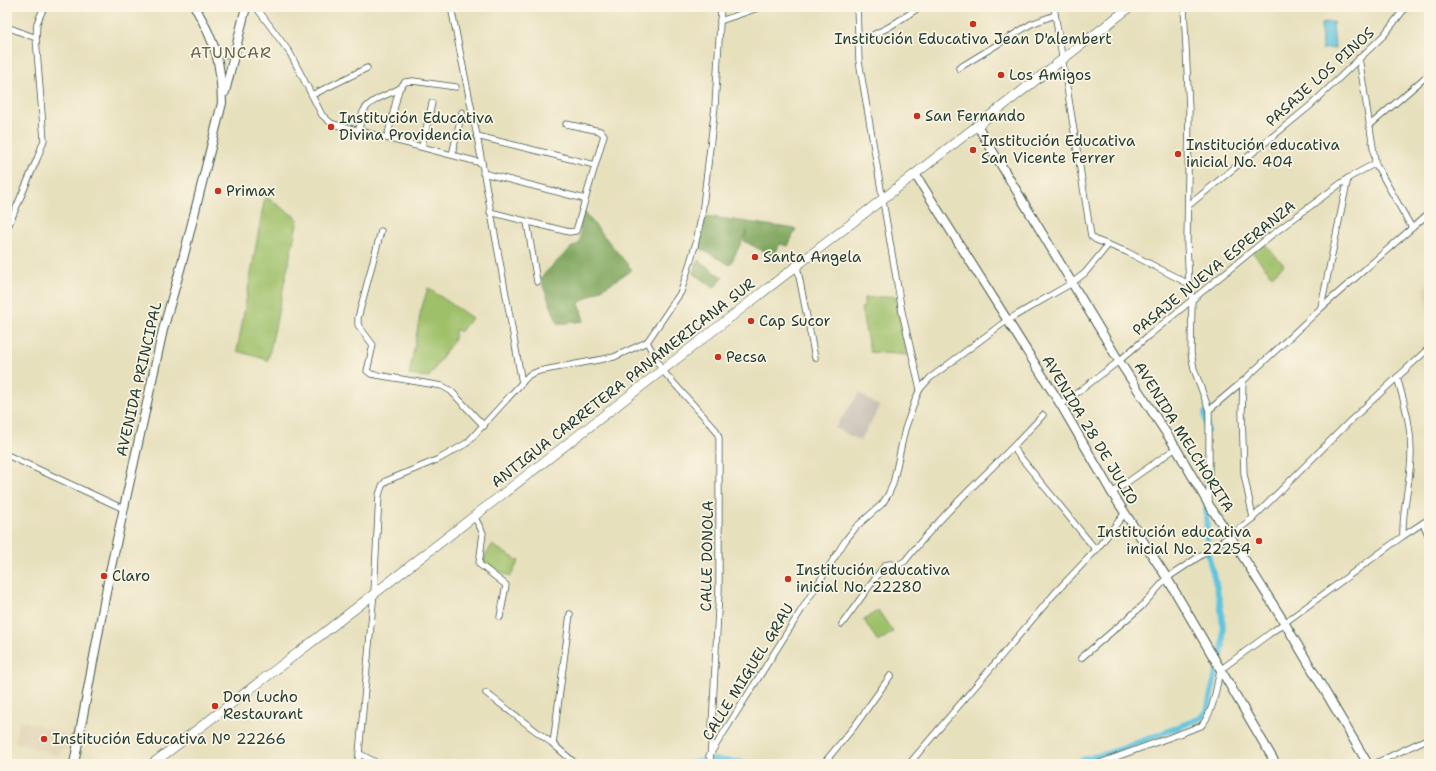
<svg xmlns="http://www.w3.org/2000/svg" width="1436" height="771" font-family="'Shantell Sans',sans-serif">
<rect width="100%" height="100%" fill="#fcf5e5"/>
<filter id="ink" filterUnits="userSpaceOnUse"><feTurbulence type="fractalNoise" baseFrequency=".025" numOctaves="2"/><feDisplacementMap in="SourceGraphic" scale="8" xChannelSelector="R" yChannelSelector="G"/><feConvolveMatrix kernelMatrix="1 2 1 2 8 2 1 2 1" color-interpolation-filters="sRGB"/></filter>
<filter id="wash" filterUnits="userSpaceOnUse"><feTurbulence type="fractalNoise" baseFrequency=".012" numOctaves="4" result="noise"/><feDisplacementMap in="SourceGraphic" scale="16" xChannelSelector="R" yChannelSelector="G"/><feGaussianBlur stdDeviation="0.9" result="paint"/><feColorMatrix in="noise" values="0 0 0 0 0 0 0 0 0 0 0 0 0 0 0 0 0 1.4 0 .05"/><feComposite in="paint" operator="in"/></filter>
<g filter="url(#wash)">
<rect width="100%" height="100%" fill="#e7e0bd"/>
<g fill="#e0d3b5">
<path d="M 1429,282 L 1429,318 L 1424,287 Z"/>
<path d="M 19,719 L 72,737 L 68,751 L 62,749 L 60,756 L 15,742 Z"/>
</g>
<path fill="#c9c3b8" d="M 859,393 L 880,407 L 860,441 L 835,428 Z"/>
<g fill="#9ec069" stroke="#5e7e4e">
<path d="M 265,196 L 298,219 L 268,360 L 237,351 Z"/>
<path d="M 1263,242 L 1284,265 L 1272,276 L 1252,252 Z"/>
<path d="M 428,288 L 472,318 L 460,332 L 456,329 L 454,339 L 429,377 L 409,375 L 421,310 Z"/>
<path d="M 895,296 L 907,355 L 870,352 L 861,308 L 864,307 L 864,298 Z"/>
<path d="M 492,545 L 519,561 L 510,577 L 482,561 Z"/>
<path d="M 878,610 L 893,632 L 878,642 L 864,620 Z"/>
</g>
<g fill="#7ea65d" stroke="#4e7248">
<path d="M 581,208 L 632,270 L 579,303 L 584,321 L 558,324 L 540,278 L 572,247 L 580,243 Z"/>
<path d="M 705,216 L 796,229 L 788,246 L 780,244 L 772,256 L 744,241 L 747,231 L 730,265 L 697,247 Z"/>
<path d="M 698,260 L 723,278 L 714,288 L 693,273 Z"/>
</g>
<path fill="#60c4de" stroke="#408089" d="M 1333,22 L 1335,48 L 1322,49 L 1321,24 Z"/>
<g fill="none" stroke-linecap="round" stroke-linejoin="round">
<g stroke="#60c4de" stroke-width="6">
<path d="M 1205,413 L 1207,431"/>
<path d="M 1206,505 L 1207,539"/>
<path d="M 1208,553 C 1210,565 1215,577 1217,589 C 1222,611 1226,639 1220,660"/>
<path d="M 713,760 L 750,763"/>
<path d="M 756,763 L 763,764"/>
<path d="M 687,764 L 707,760"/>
<path d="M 1070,764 L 1119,750 L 1201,718 L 1207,711 L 1216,673"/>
</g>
</g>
</g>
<g filter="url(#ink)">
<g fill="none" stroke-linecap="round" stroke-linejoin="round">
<g stroke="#3d5549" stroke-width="7">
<g id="minor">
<path d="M 256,7 L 290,53 L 322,115 L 331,123 L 337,125 L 482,163"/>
<path d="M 451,7 L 477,136 L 522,383"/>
<path d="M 857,7 L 859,61 L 902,312 L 920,389"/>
<path d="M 1054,7 L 1091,236 L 1096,240 L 1127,252 L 1189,284"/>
<path d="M 1184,7 L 1189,109 L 1187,243 L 1189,284 L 1192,300 L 1191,353 L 1194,369 L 1209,410 L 1209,505"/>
<path d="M 720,21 L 761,7"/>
<path d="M 7,27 L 36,38"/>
<path d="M 857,43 L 889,27 L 920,7"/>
<path d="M 959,68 L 1031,24 L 1055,15"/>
<path d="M 312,95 L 367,68"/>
<path d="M 1369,126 L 1429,74"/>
<path d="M 359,131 C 360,125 361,117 363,112 C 369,100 389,94 399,89"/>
<path d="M 477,136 L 595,165"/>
<path d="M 387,138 L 399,89 L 405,82 L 413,81 L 456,87"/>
<path d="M 422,147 L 432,103"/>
<path d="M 452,155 L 462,112"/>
<path d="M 1375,163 L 1412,228"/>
<path d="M 483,173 L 585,199"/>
<path d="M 1189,205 L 1311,105 L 1384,35 L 1406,7"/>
<path d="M 490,212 L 569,232 L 576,231 L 604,135 L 600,131 L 566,124"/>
<path d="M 527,222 L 537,282"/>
<path d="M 7,229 L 37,159 L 44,140 L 36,38 L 37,23 L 44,7"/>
<path d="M 381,231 L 358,318 L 358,325 L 373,345 L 367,371 L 371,374 L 442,386 L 451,391 L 484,426"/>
<path d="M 797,266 L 815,358"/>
<path d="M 1321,307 L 1348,178"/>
<path d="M 647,342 L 662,370 L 716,430 L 719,438 L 719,591 L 710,764"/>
<path d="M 647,342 L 681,292 L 695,246 L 702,214 L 715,106 L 721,7"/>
<path d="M 1243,381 L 1242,413 L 1244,474 L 1253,518"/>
<path d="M 1061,405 L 1119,361 L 1148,336 L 1269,237 L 1348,178 L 1374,164 L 1375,160 L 1359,58"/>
<path d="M 1209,410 L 1243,381 L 1321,308 L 1429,213"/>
<path d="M 1013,448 L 1096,550"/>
<path d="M 7,455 L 124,509"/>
<path d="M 1112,493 L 1176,448"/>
<path d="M 474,516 L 483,533 L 479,564 L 506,585 L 500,617"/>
<path d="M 1423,523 L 1429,537"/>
<path d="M 1403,536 L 1429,519"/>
<path d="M 842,624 L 885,565 L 890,564 L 898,565 L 905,561 C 946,508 998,465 1043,415"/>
<path d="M 1081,658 L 1141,607 L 1167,578 L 1230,536 L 1253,518 L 1350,421 L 1429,348"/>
<path d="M 486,693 L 553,744 L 576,764"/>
<path d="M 553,744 L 570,614"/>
<path d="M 360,754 L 379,764"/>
<path d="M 709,756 L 845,541 L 856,527 L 882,504 L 888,495 L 893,484 L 905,429 L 916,398 L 920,389 L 930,378 L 1006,321 L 1072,283 L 1085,273 L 1108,245"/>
<path d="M 358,764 L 374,592 L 379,495 L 382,486 L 386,481 L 439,459 L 467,443 L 529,375 L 539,371 L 614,357 L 647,342"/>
<path d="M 823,764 L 854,727 L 891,675"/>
<path d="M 909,764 L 1055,593 L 1096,550 L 1125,513"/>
<path d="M 1097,764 L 1201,726 C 1214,712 1216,688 1220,670 L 1403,536 C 1402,513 1408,492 1410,469 C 1414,436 1406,408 1397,377"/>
<path d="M 1374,764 L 1429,738"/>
</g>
</g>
<g stroke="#3d5549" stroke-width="10">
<g id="secondary">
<path d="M 217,51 L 228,54 L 235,52"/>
<path d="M 225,92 L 246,7"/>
<path d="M 977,125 L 1119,361 L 1176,448 L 1209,505 L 1230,536 L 1284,622 L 1368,764"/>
<path d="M 915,174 L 1061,405 L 1112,493 L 1167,578 L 1276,764"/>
<path d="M 74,764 L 109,576 L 163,330 L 183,259 L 222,103 C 221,61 216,44 195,7"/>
</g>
</g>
<g stroke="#3d5549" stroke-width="10">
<path id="trunk" d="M 152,764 L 325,632 L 1130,7"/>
</g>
<use href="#minor" stroke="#fff" stroke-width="5.5"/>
<use href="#secondary" stroke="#fff" stroke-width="8"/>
<use href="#trunk" stroke="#fff" stroke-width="9"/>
</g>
</g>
<g fill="#c8321e" stroke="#fcf5e5" stroke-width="1.5">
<circle cx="973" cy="24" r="4"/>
<circle cx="1001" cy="75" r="4"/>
<circle cx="917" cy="116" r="4"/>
<circle cx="331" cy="127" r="4"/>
<circle cx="973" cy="150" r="4"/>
<circle cx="1178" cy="154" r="4"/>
<circle cx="218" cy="191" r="4"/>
<circle cx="755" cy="257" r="4"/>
<circle cx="751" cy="321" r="4"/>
<circle cx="718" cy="357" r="4"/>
<circle cx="1259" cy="541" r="4"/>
<circle cx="104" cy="576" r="4"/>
<circle cx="788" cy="579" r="4"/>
<circle cx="215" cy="706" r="4"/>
<circle cx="44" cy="739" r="4"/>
</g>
<g text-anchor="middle" stroke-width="3.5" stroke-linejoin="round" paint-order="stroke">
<g font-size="15" fill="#1f3d34" stroke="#fcf5e5" text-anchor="start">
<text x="973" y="44" text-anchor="middle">Institución Educativa Jean D'alembert</text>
<text x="1009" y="80">Los Amigos</text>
<text x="925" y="121">San Fernando</text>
<text x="339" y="123">Institución Educativa<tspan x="339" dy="17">Divina Providencia</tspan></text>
<text x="981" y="146">Institución Educativa<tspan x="981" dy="17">San Vicente Ferrer</tspan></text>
<text x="1186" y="150">Institución educativa<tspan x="1186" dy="17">inicial No. 404</tspan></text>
<text x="226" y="196">Primax</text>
<text x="763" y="262">Santa Angela</text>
<text x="759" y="326">Cap Sucor</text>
<text x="726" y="362">Pecsa</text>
<text x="1251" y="537" text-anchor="end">Institución educativa<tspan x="1251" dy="17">inicial No. 22254</tspan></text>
<text x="796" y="575">Institución educativa<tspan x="796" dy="17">inicial No. 22280</tspan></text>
<text x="112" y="581">Claro</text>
<text x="223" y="702">Don Lucho<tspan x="223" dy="17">Restaurant</tspan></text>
<text x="52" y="744">Institución Educativa Nº 22266</text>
</g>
<g font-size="15" fill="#1f3d34" stroke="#fcf5e5">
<text transform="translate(1320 77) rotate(-42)" y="5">PASAJE LOS PINOS</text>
<text transform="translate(1214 268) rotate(-39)" y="5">PASAJE NUEVA ESPERANZA</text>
<text transform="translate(139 379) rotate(-77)" y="5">AVENIDA PRINCIPAL</text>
<text transform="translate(623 383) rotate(-38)" y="5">ANTIGUA CARRETERA PANAMERICANA SUR</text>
<text transform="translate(1090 430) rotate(59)" y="5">AVENIDA 28 DE JULIO</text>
<text transform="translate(1184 437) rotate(58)" y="5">AVENIDA MELCHORITA</text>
<text transform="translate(707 556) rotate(-89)" y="5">CALLE DONOLA</text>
<text transform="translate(748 672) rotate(-58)" y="5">CALLE MIGUEL GRAU</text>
</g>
<g font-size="16" letter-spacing="1" fill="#646755" stroke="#fcf5e5">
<text x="231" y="58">ATUNCAR</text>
</g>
</g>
<rect width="1436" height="771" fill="none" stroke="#fcf5e5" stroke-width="24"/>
</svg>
